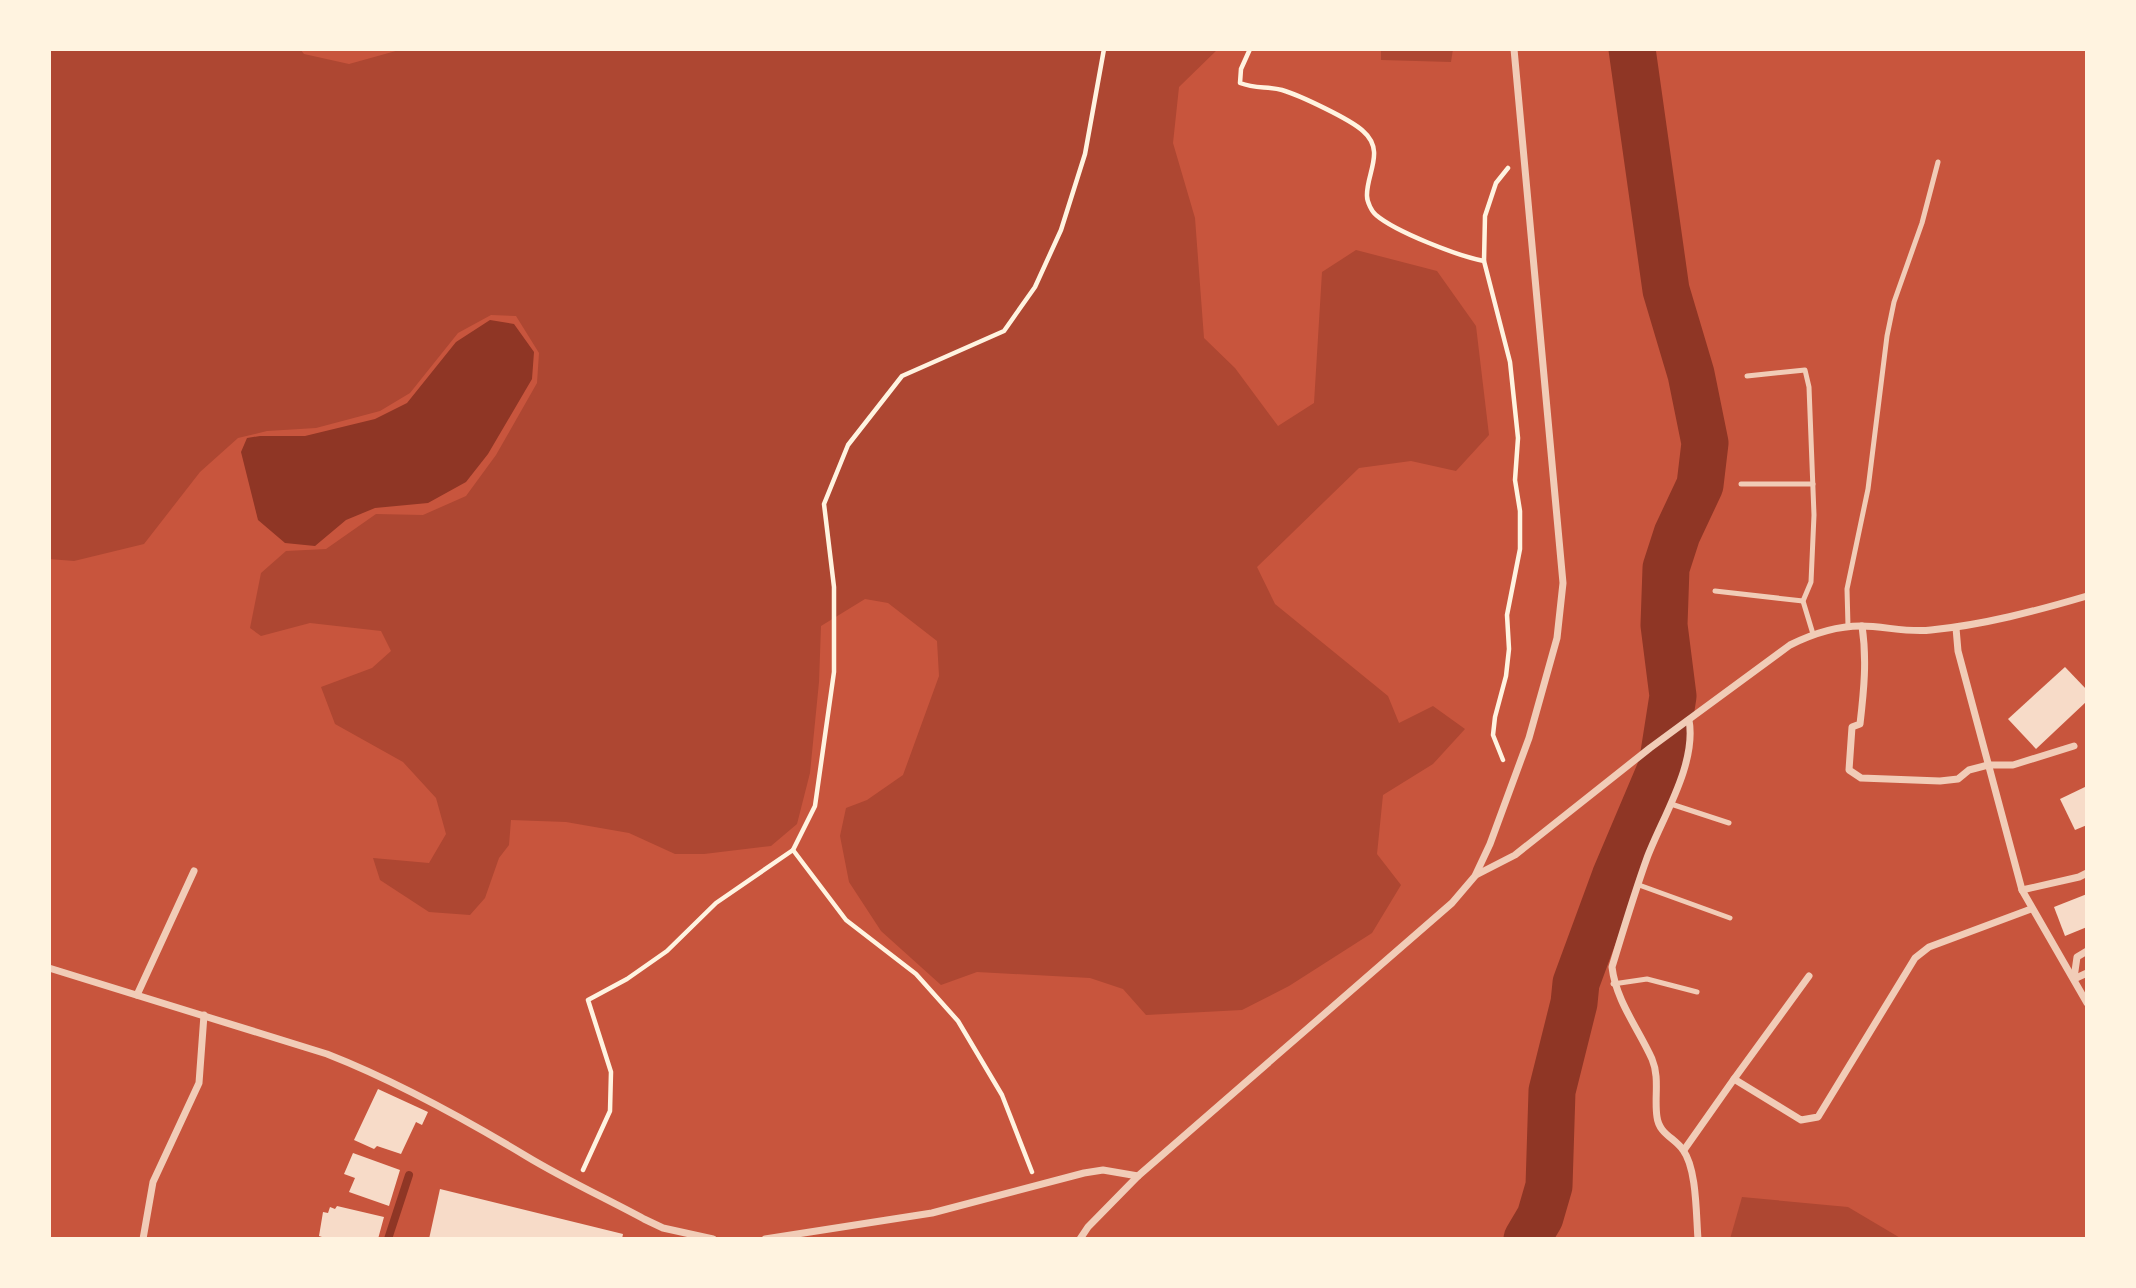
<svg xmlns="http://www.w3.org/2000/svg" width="2136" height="1288" font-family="Jost,sans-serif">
<rect width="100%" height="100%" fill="#c8553d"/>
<g fill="#ae4732">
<path d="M 49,49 L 300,49 L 304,54 L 349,64 L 403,49 L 1218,49 L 1179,87 L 1173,143 L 1195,218 L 1204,338 L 1235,368 L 1278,426 L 1314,403 L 1322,272 L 1356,250 L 1437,271 L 1476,326 L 1489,435 L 1456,471 L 1411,461 L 1359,468 L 1257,567 L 1275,604 L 1388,696 L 1399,723 L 1433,706 L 1465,729 L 1433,764 L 1383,795 L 1377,854 L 1401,885 L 1372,933 L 1289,986 L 1242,1010 L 1146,1015 L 1123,989 L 1090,978 L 977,972 L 941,985 L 881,931 L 849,882 L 840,836 L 846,808 L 867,800 L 903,775 L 939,676 L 937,641 L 888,603 L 865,599 L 821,626 L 819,682 L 810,773 L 797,824 L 771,846 L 704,854 L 675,854 L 629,833 L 566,822 L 511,820 L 509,845 L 499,858 L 485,898 L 470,915 L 429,912 L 380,880 L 373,858 L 429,863 L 446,834 L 436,798 L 403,762 L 335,724 L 321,687 L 372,668 L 391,651 L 381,631 L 310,623 L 261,636 L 250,628 L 261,573 L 286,551 L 326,549 L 376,514 L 423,515 L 466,496 L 496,455 L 537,383 L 539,353 L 516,316 L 491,315 L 458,333 L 410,393 L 380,411 L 316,428 L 267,431 L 238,438 L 200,472 L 144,544 L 74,561 L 49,559 Z"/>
<path d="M 1381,49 L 1453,49 L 1451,62 L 1381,60 Z"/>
<path d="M 1742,1197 L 1848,1207 L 1902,1239 L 1730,1239 Z"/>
</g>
<path fill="#8f3625" d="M 490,320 L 514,324 L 534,352 L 532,379 L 488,454 L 466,482 L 428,503 L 375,508 L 346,520 L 315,546 L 285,543 L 258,520 L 241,452 L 247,438 L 260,436 L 305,436 L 375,419 L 407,403 L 456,342 Z"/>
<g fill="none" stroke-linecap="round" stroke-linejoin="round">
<path stroke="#8f3625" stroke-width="8" d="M 388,1239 L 409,1175"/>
<path stroke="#8f3625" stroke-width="47" d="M 1527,1239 L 1540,1217 L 1549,1186 L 1552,1091 L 1574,1003 L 1576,983 L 1615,877 L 1662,766 L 1673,696 L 1664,625 L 1666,568 L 1677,534 L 1700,485 L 1705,443 L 1691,374 L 1666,290 L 1632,49"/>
</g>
<g fill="#f7dbc8">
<path d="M 2065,667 L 2087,690 L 2087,701 L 2036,749 L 2008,719 Z"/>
<path d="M 2087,786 L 2087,825 L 2075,830 L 2060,799 Z"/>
<path d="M 2087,894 L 2087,927 L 2065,936 L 2054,907 Z"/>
<path d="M 378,1089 L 428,1112 L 422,1125 L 416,1122 L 401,1154 L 377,1146 L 374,1149 L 354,1140 Z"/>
<path d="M 353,1153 L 400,1170 L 389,1206 L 349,1192 L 355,1178 L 344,1174 Z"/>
<path d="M 440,1189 L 623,1234 L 622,1239 L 429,1239 Z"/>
<path d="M 337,1206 L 384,1217 L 378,1239 L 328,1239 L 319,1236 L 323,1212 L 328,1213 L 330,1207 L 335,1209 Z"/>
</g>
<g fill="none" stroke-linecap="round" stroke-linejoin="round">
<g stroke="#fff3e0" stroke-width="4.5">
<path d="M 1250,49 L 1241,69 L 1240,83 C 1256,89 1267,86 1282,90 C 1299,95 1350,119 1363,131 C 1386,151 1366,174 1367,196 C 1367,202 1372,212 1376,215 C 1396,232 1458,256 1484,261"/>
<path d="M 1503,760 L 1493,735 L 1495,717 L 1506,676 L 1509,649 L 1507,615 L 1520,549 L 1520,511 L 1515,480 L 1518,438 L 1510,362 L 1484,261 L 1485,216 L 1496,183 L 1508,168"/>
<path d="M 793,850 L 846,920 L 916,974 L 958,1021 L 1002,1095 L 1032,1172"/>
<path d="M 583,1170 L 610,1111 L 611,1072 L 588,1000 L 627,979 L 667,951 L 716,903 L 793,850 L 815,806 L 834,672 L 834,587 L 824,504 L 848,445 L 902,376 L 1004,331 L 1035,287 L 1061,230 L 1085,154 L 1104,49"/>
</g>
<g stroke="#f1ccb7" stroke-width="5">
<path d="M 1747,376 L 1805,370 L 1809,387 L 1814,515 L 1811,582 L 1803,601 L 1813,634"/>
<path d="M 1741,484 L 1813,484"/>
<path d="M 1715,591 L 1803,601"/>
<path d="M 1848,626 L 1847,589 L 1868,489 L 1887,336 L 1894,302 L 1922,223 L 1938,162"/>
<path d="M 1671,804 L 1729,823"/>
<path d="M 1639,885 L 1730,918"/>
<path d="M 1613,984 L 1647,979 L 1697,992"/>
</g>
<g stroke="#f1ccb7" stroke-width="7">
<path d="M 1862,626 C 1867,659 1864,690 1860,724 L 1852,727 L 1849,770 L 1861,778 L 1940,781 L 1958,779 L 1969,770 L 1988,765 L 2013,765 L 2074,746"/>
<path d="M 1956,628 L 1958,651 L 2022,890 L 2087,1003"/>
<path d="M 1689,720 C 1697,764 1662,818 1647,858 C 1634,894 1623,931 1612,967 C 1616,1001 1638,1028 1652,1059 C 1660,1078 1654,1098 1657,1117 C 1659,1134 1675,1138 1683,1150 C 1697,1169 1696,1215 1698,1239"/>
<path d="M 1476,875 L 1515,855 L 1650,748 L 1790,645 C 1812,634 1836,626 1861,626 C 1884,626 1908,633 1931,630 C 1983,625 2036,611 2087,596"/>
<path d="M 2022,890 L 2079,877 L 2087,873"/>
<path d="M 49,968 L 327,1054 C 396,1081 463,1118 526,1156 C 564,1179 605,1198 644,1219 L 663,1228 L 713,1239"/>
<path d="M 2074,978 L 2077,957 L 2087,951"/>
<path d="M 2074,979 L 2087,973"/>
<path d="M 137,995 L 194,871"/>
<path d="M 1734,1079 L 1809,976"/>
<path d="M 1684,1150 L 1734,1079 L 1801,1120 L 1818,1117 L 1915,958 L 1929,947 L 2031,909"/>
<path d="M 143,1239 L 153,1182 L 199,1083 L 204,1015"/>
<path d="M 765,1239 L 932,1213 L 1084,1173 L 1103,1170 L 1138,1176"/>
<path d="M 1080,1239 L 1088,1227 L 1138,1176 L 1452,903 L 1475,876 L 1490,844 L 1529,738 L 1557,638 L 1563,583 L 1514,49"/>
</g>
</g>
<rect width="2136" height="1288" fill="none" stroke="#fff3e0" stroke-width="102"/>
</svg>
